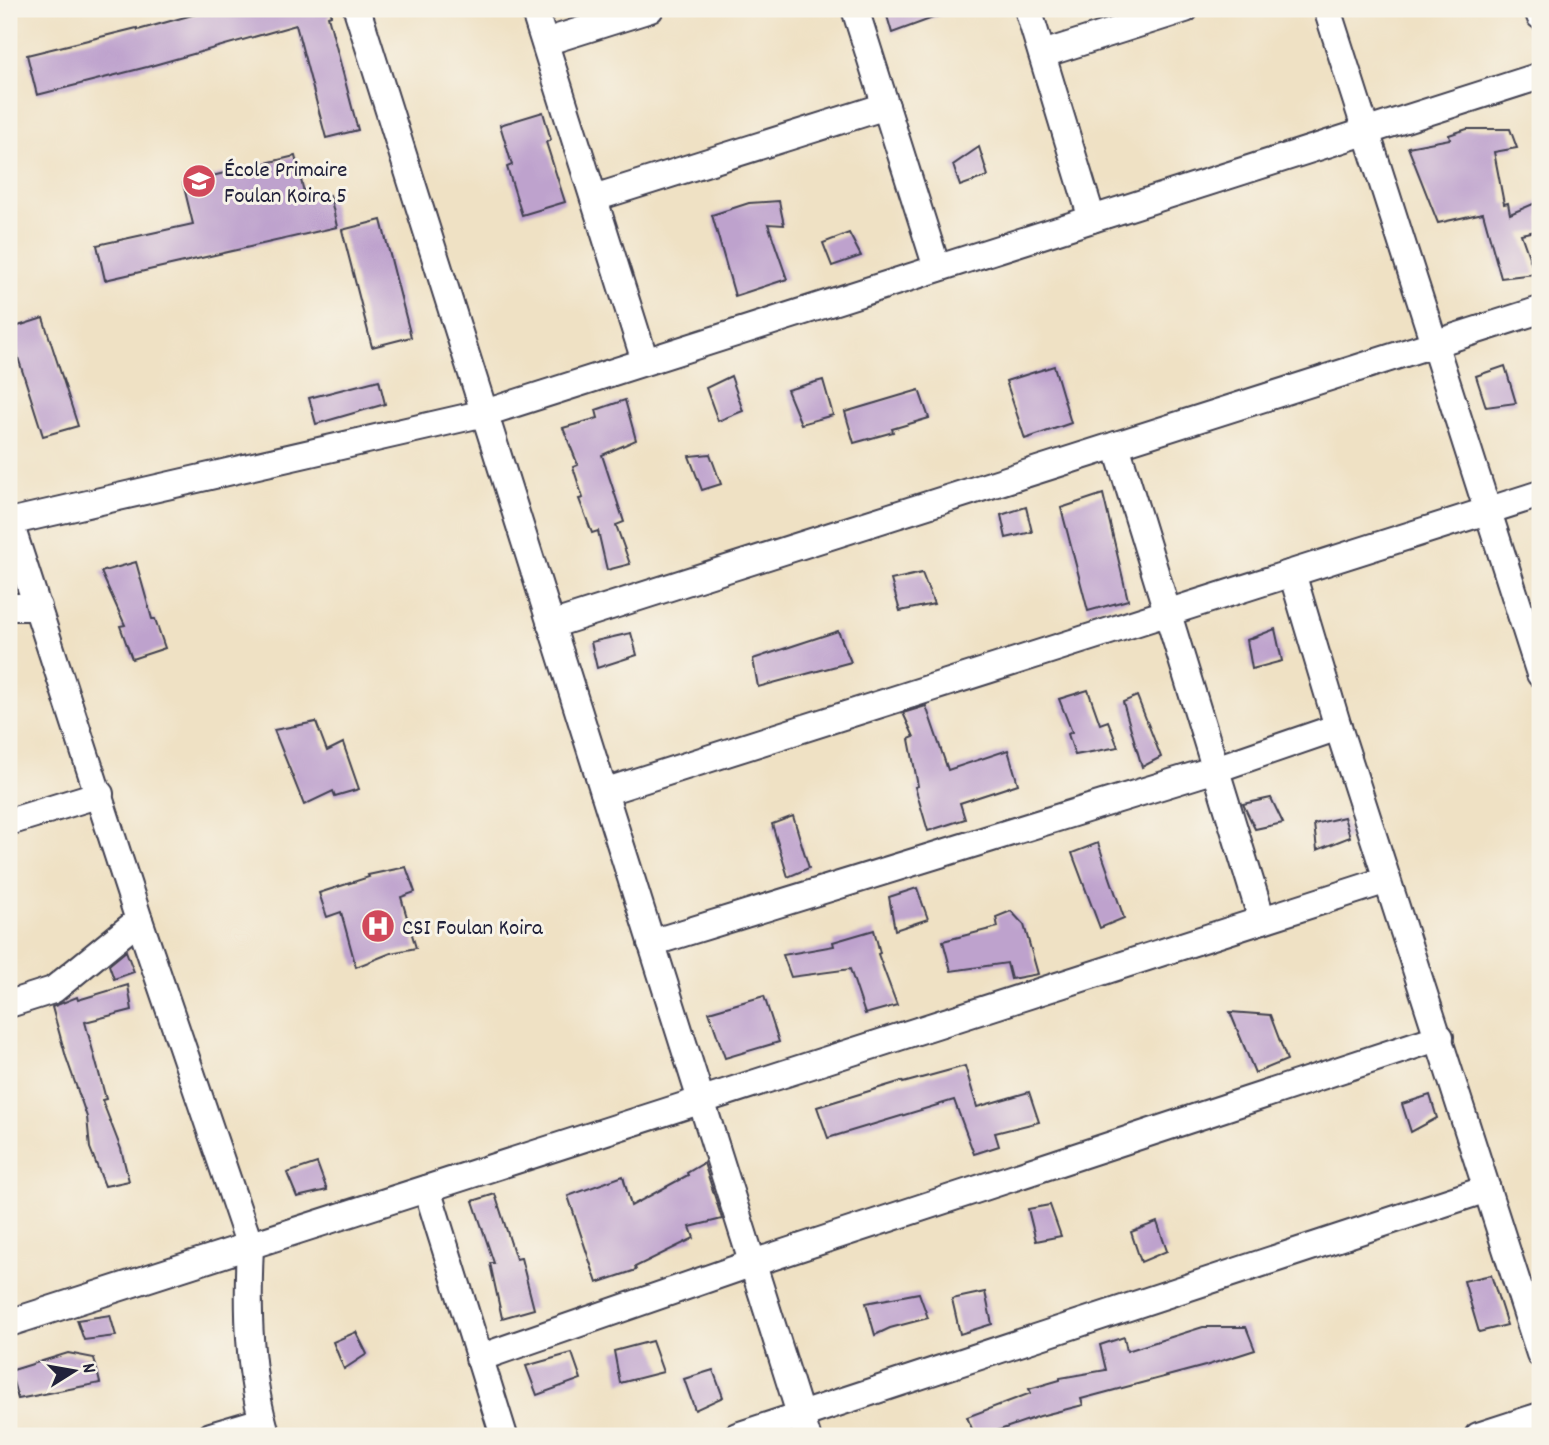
<svg xmlns="http://www.w3.org/2000/svg" width="1549" height="1445" font-family="Dekko,sans-serif">
<rect width="100%" height="100%" fill="#f7f3e8"/>
<filter id="ink" filterUnits="userSpaceOnUse"><feTurbulence type="fractalNoise" baseFrequency=".0143" numOctaves="2"/><feDisplacementMap in="SourceGraphic" scale="14" xChannelSelector="R" yChannelSelector="G"/><feConvolveMatrix kernelMatrix="1 2 1 2 8 2 1 2 1" color-interpolation-filters="sRGB"/></filter>
<filter id="wash" filterUnits="userSpaceOnUse"><feTurbulence type="fractalNoise" baseFrequency=".00686" numOctaves="4" result="noise"/><feDisplacementMap in="SourceGraphic" scale="28" xChannelSelector="R" yChannelSelector="G"/><feGaussianBlur stdDeviation="1.57" result="paint"/><feColorMatrix in="noise" values="0 0 0 0 0 0 0 0 0 0 0 0 0 0 0 0 0 1.4 0 .05"/><feComposite in="paint" operator="in"/></filter>
<g filter="url(#wash)">
<rect width="100%" height="100%" fill="#efe1c4"/>
<g id="blocks">
<g fill="#bea2cd">
<path d="M 214,9 L 331,9 L 331,15 L 328,16 L 358,130 L 326,138 L 296,25 L 147,67 L 37,95 L 27,55 L 137,28 L 138,30 Z"/>
<path d="M 885,9 L 952,9 L 952,11 L 892,33 Z"/>
<path d="M 543,112 L 551,140 L 546,142 L 565,202 L 522,215 L 507,167 L 512,165 L 500,125 Z"/>
<path d="M 1467,129 L 1510,129 L 1517,148 L 1494,152 L 1504,204 L 1508,203 L 1510,214 L 1540,201 L 1540,230 L 1521,234 L 1535,274 L 1501,278 L 1483,213 L 1438,223 L 1408,147 L 1450,139 L 1449,135 Z"/>
<path d="M 979,147 L 988,176 L 960,186 L 953,165 Z"/>
<path d="M 295,156 L 306,200 L 330,195 L 337,227 L 105,280 L 97,245 L 193,224 L 183,183 Z"/>
<path d="M 779,201 L 784,225 L 768,224 L 787,279 L 735,296 L 712,215 L 749,203 Z"/>
<path d="M 381,220 L 411,337 L 372,347 L 342,230 Z"/>
<path d="M 849,233 L 861,256 L 832,266 L 823,243 Z"/>
<path d="M 43,318 L 78,426 L 43,436 L 9,329 Z"/>
<path d="M 1054,366 L 1071,423 L 1025,439 L 1006,381 Z"/>
<path d="M 1505,366 L 1516,403 L 1486,407 L 1476,376 Z"/>
<path d="M 731,376 L 743,411 L 718,421 L 706,388 Z"/>
<path d="M 379,380 L 385,404 L 316,424 L 309,398 Z"/>
<path d="M 823,380 L 833,415 L 801,424 L 787,390 Z"/>
<path d="M 919,390 L 929,418 L 892,429 L 893,432 L 854,443 L 845,412 Z"/>
<path d="M 625,400 L 636,440 L 602,455 L 624,522 L 616,525 L 630,564 L 607,570 L 598,531 L 592,533 L 579,499 L 583,498 L 573,467 L 578,465 L 563,428 L 598,418 L 596,410 Z"/>
<path d="M 710,454 L 721,484 L 702,490 L 689,456 Z"/>
<path d="M 1103,494 L 1128,600 L 1088,611 L 1061,508 Z"/>
<path d="M 1026,507 L 1032,532 L 1006,538 L 1001,515 Z"/>
<path d="M 136,562 L 152,619 L 155,619 L 165,648 L 132,659 L 120,626 L 125,625 L 101,572 Z"/>
<path d="M 922,573 L 934,604 L 900,611 L 891,580 Z"/>
<path d="M 1275,629 L 1282,661 L 1252,669 L 1247,640 Z"/>
<path d="M 838,631 L 851,662 L 758,687 L 753,659 Z"/>
<path d="M 631,633 L 637,655 L 597,668 L 591,642 Z"/>
<path d="M 1088,690 L 1100,724 L 1108,721 L 1118,747 L 1075,755 L 1068,734 L 1072,732 L 1059,699 Z"/>
<path d="M 1137,696 L 1161,757 L 1142,767 L 1123,702 Z"/>
<path d="M 926,706 L 948,770 L 1008,750 L 1018,784 L 960,803 L 965,819 L 928,831 L 915,787 L 918,786 L 909,739 L 914,737 L 903,713 Z"/>
<path d="M 316,722 L 327,751 L 343,743 L 359,789 L 335,796 L 333,791 L 304,805 L 274,730 Z"/>
<path d="M 1271,798 L 1283,823 L 1255,829 L 1243,804 Z"/>
<path d="M 793,816 L 809,868 L 788,877 L 772,824 Z"/>
<path d="M 1344,817 L 1350,837 L 1317,850 L 1314,824 Z"/>
<path d="M 1098,843 L 1124,918 L 1100,928 L 1072,853 Z"/>
<path d="M 406,867 L 415,892 L 401,897 L 416,948 L 391,953 L 356,967 L 341,912 L 327,917 L 319,893 L 369,877 L 368,875 Z"/>
<path d="M 917,888 L 928,919 L 895,930 L 889,897 Z"/>
<path d="M 1011,911 L 1024,925 L 1038,974 L 1011,979 L 1007,963 L 951,971 L 943,941 L 998,927 L 996,917 Z"/>
<path d="M 874,930 L 880,953 L 878,954 L 897,1005 L 865,1014 L 850,969 L 791,977 L 783,955 L 834,946 L 833,942 Z"/>
<path d="M 126,951 L 134,972 L 114,979 L 109,965 Z"/>
<path d="M 128,985 L 132,1010 L 85,1022 L 106,1099 L 102,1100 L 121,1149 L 129,1181 L 105,1186 L 90,1148 L 87,1117 L 66,1057 L 52,1007 L 77,997 L 78,1000 Z"/>
<path d="M 764,996 L 779,1042 L 725,1058 L 709,1012 Z"/>
<path d="M 1230,1012 L 1270,1015 L 1287,1060 L 1255,1073 Z"/>
<path d="M 965,1066 L 977,1107 L 1029,1092 L 1039,1122 L 995,1133 L 999,1146 L 974,1154 L 954,1100 L 828,1138 L 817,1107 L 902,1081 L 903,1083 Z"/>
<path d="M 1430,1095 L 1437,1118 L 1411,1132 L 1402,1104 Z"/>
<path d="M 317,1163 L 327,1190 L 297,1197 L 287,1173 Z"/>
<path d="M 704,1163 L 722,1219 L 690,1227 L 694,1238 L 635,1267 L 636,1270 L 597,1283 L 568,1196 L 623,1176 L 631,1206 L 688,1175 L 687,1173 Z"/>
<path d="M 495,1194 L 516,1259 L 521,1258 L 534,1309 L 502,1318 L 490,1263 L 494,1263 L 473,1201 Z"/>
<path d="M 1050,1205 L 1061,1236 L 1036,1241 L 1028,1209 Z"/>
<path d="M 1157,1222 L 1167,1251 L 1141,1262 L 1131,1232 Z"/>
<path d="M 1491,1275 L 1507,1325 L 1479,1332 L 1464,1281 Z"/>
<path d="M 985,1292 L 992,1324 L 960,1334 L 952,1299 Z"/>
<path d="M 919,1293 L 928,1318 L 890,1328 L 875,1335 L 866,1303 Z"/>
<path d="M 110,1315 L 116,1336 L 84,1340 L 77,1320 Z"/>
<path d="M 1203,1327 L 1246,1327 L 1255,1350 L 1205,1366 L 1081,1399 L 1083,1405 L 1040,1416 L 982,1436 L 975,1436 L 967,1417 L 1031,1393 L 1029,1389 L 1060,1380 L 1060,1378 L 1106,1370 L 1100,1345 L 1124,1337 L 1127,1351 Z"/>
<path d="M 356,1332 L 367,1354 L 344,1369 L 333,1342 Z"/>
<path d="M 652,1341 L 663,1372 L 620,1383 L 614,1351 Z"/>
<path d="M 68,1353 L 94,1358 L 100,1383 L 18,1399 L 10,1371 Z"/>
<path d="M 572,1353 L 581,1379 L 537,1395 L 526,1366 Z"/>
<path d="M 713,1370 L 723,1397 L 695,1410 L 684,1379 Z"/>
</g>
</g>
</g>
<g filter="url(#ink)">
<use href="#blocks" fill-opacity="0" stroke="#413f50" stroke-width="2"/>
<g fill="none" stroke-linecap="round" stroke-linejoin="round">
<g stroke="#413f50" stroke-width="30">
<g id="street">
<path d="M 357,9 L 807,1436"/>
<path d="M 534,9 L 645,361"/>
<path d="M 855,9 L 937,268"/>
<path d="M 1028,9 L 1092,219"/>
<path d="M 1327,9 L 1540,674"/>
<path d="M 1538,9 L 1540,16"/>
<path d="M 545,42 L 650,9"/>
<path d="M 1043,54 L 1185,9"/>
<path d="M 594,198 L 886,106"/>
<path d="M 1116,445 L 1262,920"/>
<path d="M 9,520 L 139,920 L 250,1246 C 247,1308 248,1376 267,1436"/>
<path d="M 9,522 L 485,413 L 1540,76"/>
<path d="M 1292,573 L 1338,727 L 1540,1354"/>
<path d="M 9,607 L 38,607"/>
<path d="M 551,625 L 1540,310"/>
<path d="M 604,792 L 1540,494"/>
<path d="M 9,822 L 100,794"/>
<path d="M 651,943 L 1216,769 L 1338,727"/>
<path d="M 9,1004 L 53,990 L 139,920"/>
<path d="M 427,1189 L 504,1436"/>
<path d="M 9,1323 L 1387,880"/>
<path d="M 479,1358 L 753,1263 L 1440,1037"/>
<path d="M 211,1436 L 262,1421"/>
<path d="M 737,1436 L 1487,1189"/>
<path d="M 1478,1436 L 1540,1416"/>
</g>
</g>
<use href="#street" stroke="#fff" stroke-width="26"/>
</g>
</g>
<defs>
<g id="school-disc" transform="scale(1.75)"><circle r="9.5" fill="#d1495b" stroke="#f7f3e8"/><path d="M0-5L7-2L0 1L-7-2ZM-4 1L0 2.5L4 1V4Q0 6-4 4Z" fill="#fff"/></g>
<g id="hospital-disc" transform="scale(1.75)"><circle r="9.5" fill="#d1495b" stroke="#f7f3e8"/><path d="M-5-5h3v3.5h4V-5h3V5h-3V1.5h-4V5h-3Z" fill="#fff"/></g>
</defs>
<g fill-rule="evenodd">
<use href="#school-disc" x="199" y="181"/>
<use href="#hospital-disc" x="378" y="926"/>
</g>
<g text-anchor="middle" stroke-width="6" stroke-linejoin="round" paint-order="stroke">
<g font-size="23" fill="#22223b" stroke="#f7f3e8" text-anchor="start">
<text x="224" y="176">École Primaire<tspan x="224" dy="26">Foulan Koira 5</tspan></text>
<text x="402" y="934">CSI Foulan Koira</text>
</g>
</g>
<rect width="1549" height="1445" fill="none" stroke="#f7f3e8" stroke-width="35"/>
<g transform="translate(74 1371) rotate(79)" stroke="#f7f3e8" stroke-width="5" paint-order="stroke">
<path d="M0-5L12 26L0 18L-12 26Z" fill="#22223b"/>
<text y="-10" font-size="19" font-weight="bold" text-anchor="middle" fill="#22223b">N</text>
</g>
</svg>
